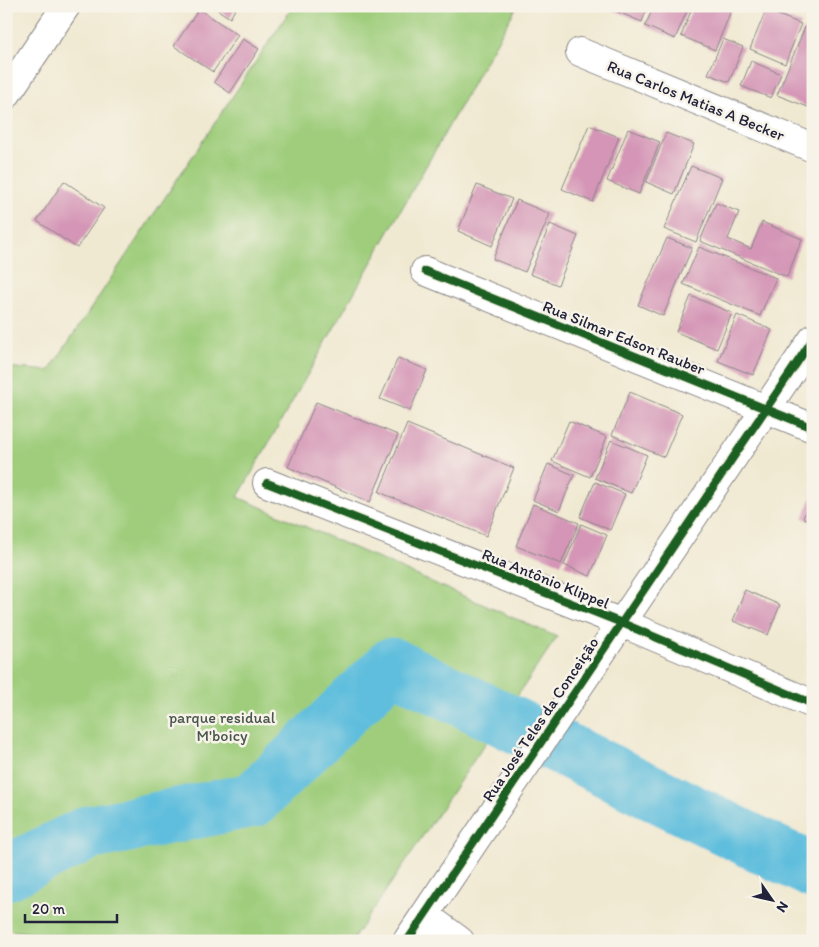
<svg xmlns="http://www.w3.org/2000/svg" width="819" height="947" font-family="Itim,sans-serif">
<rect width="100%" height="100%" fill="#f7f3e8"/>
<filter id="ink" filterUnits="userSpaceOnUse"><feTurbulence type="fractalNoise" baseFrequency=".02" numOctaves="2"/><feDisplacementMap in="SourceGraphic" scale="10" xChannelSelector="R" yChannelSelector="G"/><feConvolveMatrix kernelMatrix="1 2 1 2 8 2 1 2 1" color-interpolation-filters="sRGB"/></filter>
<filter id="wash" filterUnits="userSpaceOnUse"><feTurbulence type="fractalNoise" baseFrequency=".0096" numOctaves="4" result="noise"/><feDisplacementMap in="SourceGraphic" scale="20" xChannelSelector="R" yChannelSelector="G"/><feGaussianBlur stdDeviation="1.12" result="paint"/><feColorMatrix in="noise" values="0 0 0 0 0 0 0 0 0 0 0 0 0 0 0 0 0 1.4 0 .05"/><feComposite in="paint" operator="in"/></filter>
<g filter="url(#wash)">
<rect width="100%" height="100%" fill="#f0e9d2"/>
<path fill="#9fcd7b" stroke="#60785b" d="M 293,6 L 517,6 L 238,497 L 557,637 L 352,941 L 116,941 L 6,930 L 6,367 L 49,371 Z"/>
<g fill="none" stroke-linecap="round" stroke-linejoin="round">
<path stroke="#5fbedd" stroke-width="55" d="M 6,873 L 88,833 L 253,800 L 392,665 L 813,871"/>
</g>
<g id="blocks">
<g fill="#d495b6">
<path d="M 212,6 L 237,6 L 230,18 Z"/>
<path d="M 604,6 L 648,6 L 642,22 Z"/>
<path d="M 654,6 L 689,6 L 675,39 L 645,26 Z"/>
<path d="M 693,6 L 733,6 L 715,50 L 681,36 Z"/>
<path d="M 199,9 L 238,35 L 213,72 L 174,46 Z"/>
<path d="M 766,10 L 801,24 L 785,64 L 750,49 Z"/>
<path d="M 805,27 L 813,30 L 813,109 L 777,95 Z"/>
<path d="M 243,39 L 259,49 L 230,93 L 214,82 Z"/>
<path d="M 723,39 L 743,47 L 729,82 L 708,74 Z"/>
<path d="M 751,61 L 781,74 L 771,98 L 741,86 Z"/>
<path d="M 589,125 L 619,137 L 593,202 L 562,189 Z"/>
<path d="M 628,129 L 660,142 L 639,194 L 607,181 Z"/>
<path d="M 666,133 L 694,144 L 674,194 L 646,182 Z"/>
<path d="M 691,166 L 722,178 L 696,242 L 664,229 Z"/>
<path d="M 64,181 L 104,208 L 77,248 L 37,221 Z"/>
<path d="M 477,185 L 512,199 L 492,246 L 458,231 Z"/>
<path d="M 517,200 L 550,214 L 525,272 L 493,259 Z"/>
<path d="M 716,203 L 739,212 L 728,239 L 751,249 L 762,222 L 802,239 L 787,277 L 700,241 Z"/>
<path d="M 550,224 L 578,236 L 558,285 L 530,274 Z"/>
<path d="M 667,238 L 692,248 L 663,316 L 638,305 Z"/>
<path d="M 699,247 L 776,278 L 760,316 L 683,284 Z"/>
<path d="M 691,296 L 732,313 L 717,349 L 676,332 Z"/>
<path d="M 737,315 L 772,330 L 753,375 L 718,361 Z"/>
<path d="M 398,358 L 427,370 L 410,411 L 380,399 Z"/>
<path d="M 630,392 L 682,414 L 664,457 L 612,435 Z"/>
<path d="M 316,402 L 398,435 L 370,502 L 288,467 Z"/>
<path d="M 569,421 L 607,437 L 590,477 L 552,461 Z"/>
<path d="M 407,424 L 514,468 L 486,536 L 379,492 Z"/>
<path d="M 611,440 L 647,455 L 631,493 L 595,478 Z"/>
<path d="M 548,464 L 574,475 L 559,511 L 533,500 Z"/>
<path d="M 595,482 L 625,494 L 610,530 L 580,517 Z"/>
<path d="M 813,495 L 813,522 L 803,518 Z"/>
<path d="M 533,504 L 579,523 L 561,564 L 516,546 Z"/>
<path d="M 581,524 L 607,535 L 590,576 L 564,565 Z"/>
<path d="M 745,590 L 780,605 L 768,635 L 733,621 Z"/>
</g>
</g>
</g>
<g filter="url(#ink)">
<use href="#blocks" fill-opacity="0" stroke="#898686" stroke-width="1"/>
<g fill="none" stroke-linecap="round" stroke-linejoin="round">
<g stroke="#898686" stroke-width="30">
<g id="street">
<path d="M 580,52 L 813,148"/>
<path d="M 6,95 L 66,6"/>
<path d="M 425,271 L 813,428"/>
<path d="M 267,483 L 622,623 L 813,704"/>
<path d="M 425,915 L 460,941"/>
<path d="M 407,941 L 813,339"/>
</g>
</g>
<use href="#street" stroke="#fff" stroke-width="28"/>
<g stroke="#f7f3e8" stroke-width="11">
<g id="cycleway">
<path d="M 425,271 L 813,428"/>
<path d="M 267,483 L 622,623 L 813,704"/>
<path d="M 407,941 L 813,339"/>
</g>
</g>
<use href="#cycleway" stroke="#1b5e20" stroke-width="8"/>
</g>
</g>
<g text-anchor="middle" stroke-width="5" stroke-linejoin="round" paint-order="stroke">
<g font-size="16" fill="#22223b" stroke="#f7f3e8">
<text transform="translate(696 100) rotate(22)" y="6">Rua Carlos Matias A Becker</text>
<text transform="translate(624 337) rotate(22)" y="6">Rua Silmar Edson Rauber</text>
<text transform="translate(546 578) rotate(22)" y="6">Rua Antônio Klippel</text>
<text transform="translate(540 719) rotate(-56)" y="6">Rua José Teles da Conceição</text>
</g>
<g font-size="16" fill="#48554e" stroke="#f7f3e8">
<text x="222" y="723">parque residual<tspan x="222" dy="18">M'boicy</tspan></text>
</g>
</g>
<rect width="819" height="947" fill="none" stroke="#f7f3e8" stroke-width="25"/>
<g transform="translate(772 900) rotate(124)" stroke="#f7f3e8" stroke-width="4" paint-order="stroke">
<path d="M0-4L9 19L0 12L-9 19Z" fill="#22223b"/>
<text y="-8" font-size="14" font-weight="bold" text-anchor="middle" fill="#22223b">N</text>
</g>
<path d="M25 914v8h92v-8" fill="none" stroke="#22223b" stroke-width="2.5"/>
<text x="32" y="914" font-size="15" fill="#22223b" stroke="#f7f3e8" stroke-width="4" paint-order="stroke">20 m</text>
</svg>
